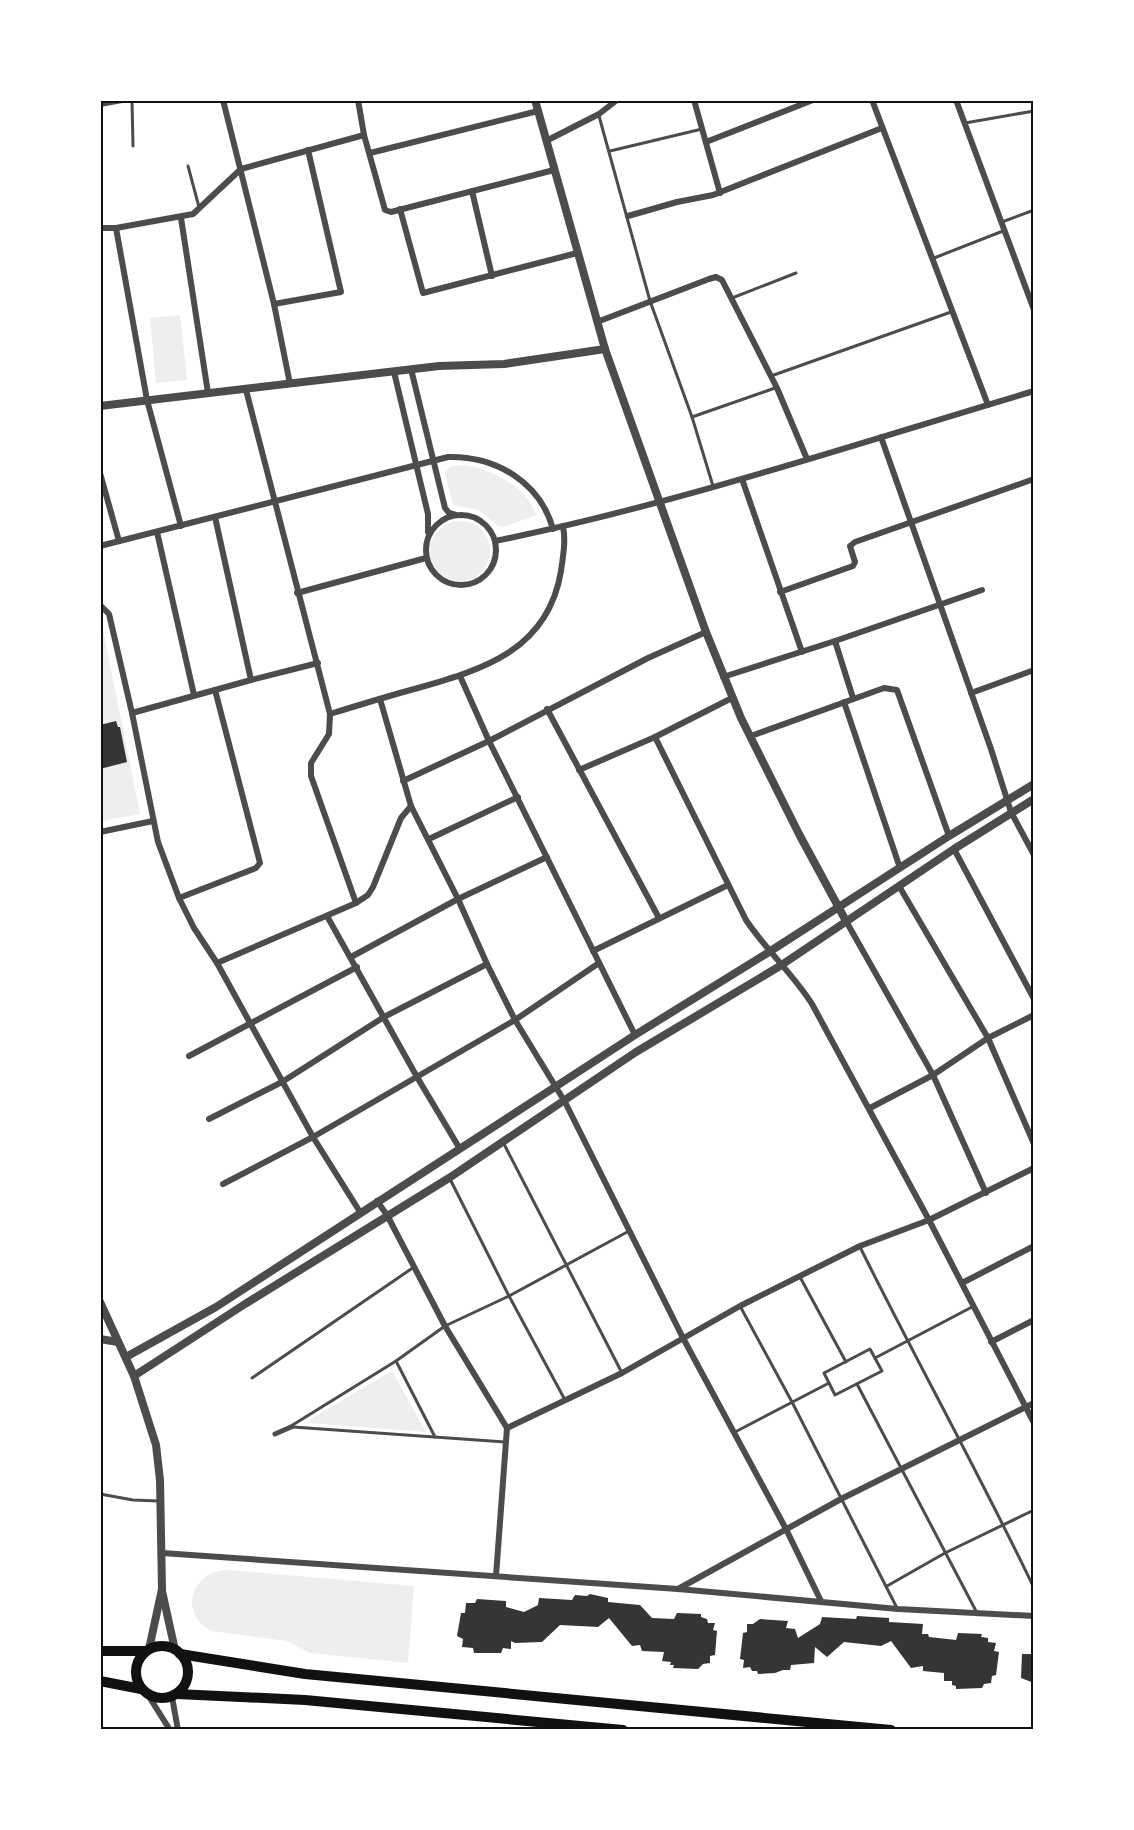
<svg xmlns="http://www.w3.org/2000/svg" width="1134" height="1830" font-family="Helvetica,sans-serif">
<rect width="100%" height="100%" fill="#fff"/>
<g fill="#eee">
<path d="M 180,315 L 187,380 L 156,383 L 150,318 Z"/>
<path d="M 465,465 C 492,469 527,487 536,515 L 504,527 L 498,526 L 479,510 L 453,505 L 445,474 L 446,470 L 452,466 Z"/>
<circle cx="460" cy="551" r="30"/>
<path d="M 100,615 L 140,814 L 101,821 L 100,821 Z"/>
<path d="M 392,1371 L 426,1432 L 310,1423 L 312,1418 Z"/>
<path d="M 228,1570 L 414,1586 L 408,1663 L 310,1653 L 287,1641 L 211,1631 C 178,1613 191,1571 228,1570 Z"/>
</g>
<g fill="#353535">
<path d="M 116,721 L 118,727 L 120,727 L 127,762 L 100,769 L 100,725 Z"/>
<path d="M 590,1594 L 608,1598 L 608,1602 L 640,1605 L 652,1618 L 674,1619 L 677,1613 L 701,1614 L 701,1617 L 707,1619 L 708,1623 L 715,1623 L 713,1630 L 717,1631 L 715,1655 L 710,1656 L 710,1663 L 703,1664 L 698,1669 L 673,1668 L 674,1665 L 670,1665 L 671,1662 L 662,1661 L 664,1652 L 642,1651 L 640,1645 L 632,1646 L 609,1618 L 598,1627 L 560,1625 L 542,1642 L 515,1643 L 511,1641 L 511,1649 L 503,1648 L 501,1653 L 474,1653 L 473,1648 L 462,1647 L 463,1639 L 457,1636 L 461,1613 L 465,1613 L 466,1603 L 475,1603 L 477,1599 L 506,1601 L 506,1607 L 524,1612 L 538,1605 L 539,1598 L 572,1600 L 575,1595 L 587,1596 Z"/>
<path d="M 857,1616 L 889,1618 L 889,1622 L 923,1624 L 922,1634 L 928,1634 L 929,1637 L 956,1640 L 958,1633 L 982,1634 L 981,1637 L 988,1638 L 988,1642 L 996,1643 L 994,1651 L 999,1652 L 996,1675 L 992,1676 L 991,1683 L 984,1684 L 982,1688 L 956,1689 L 956,1686 L 952,1685 L 952,1681 L 944,1681 L 944,1673 L 923,1671 L 923,1666 L 911,1668 L 891,1641 L 881,1646 L 844,1642 L 827,1657 L 815,1647 L 814,1663 L 791,1665 L 790,1670 L 783,1670 L 775,1673 L 758,1674 L 757,1671 L 752,1671 L 750,1667 L 743,1668 L 744,1660 L 740,1659 L 743,1633 L 747,1632 L 747,1624 L 753,1624 L 760,1619 L 788,1621 L 786,1628 L 795,1629 L 798,1638 L 820,1624 L 822,1617 L 856,1619 Z"/>
<path d="M 1022,1654 L 1034,1654 L 1034,1683 L 1021,1678 Z"/>
</g>
<g fill="none" stroke-linecap="round" stroke-linejoin="round">
<g stroke="#4c4c4c" stroke-width="3">
<path d="M 132,100 L 133,146"/>
<path d="M 599,116 L 650,301 L 692,417 L 713,486"/>
<path d="M 965,123 L 1034,111"/>
<path d="M 610,151 L 702,129"/>
<path d="M 188,166 L 199,207"/>
<path d="M 1002,222 L 1034,210"/>
<path d="M 934,258 L 1003,231"/>
<path d="M 732,298 L 796,273"/>
<path d="M 771,376 L 951,312"/>
<path d="M 692,417 L 775,388"/>
<path d="M 504,1144 L 622,1373"/>
<path d="M 450,1179 L 509,1296 L 565,1400"/>
<path d="M 860,1247 C 917,1362 979,1473 1034,1588"/>
<path d="M 800,1277 L 846,1362"/>
<path d="M 740,1306 L 792,1402 L 897,1608"/>
<path d="M 870,1349 L 882,1371 L 835,1395 L 824,1373 Z"/>
<path d="M 875,1358 L 972,1307"/>
<path d="M 396,1361 L 435,1437"/>
<path d="M 252,1378 L 414,1267"/>
<path d="M 857,1384 L 976,1611"/>
<path d="M 291,1426 L 396,1361 L 445,1326 L 509,1296 L 629,1231"/>
<path d="M 293,1427 L 505,1442"/>
<path d="M 735,1432 L 829,1383"/>
<path d="M 100,1494 L 133,1500 L 158,1501"/>
<path d="M 887,1586 L 945,1553 L 1034,1510"/>
</g>
<path stroke="#4c4c4c" stroke-width="5" d="M 275,1434 L 291,1427"/>
<g stroke="#4c4c4c" stroke-width="6">
<path d="M 223,100 L 274,304 L 290,384"/>
<path d="M 358,100 L 364,135 L 385,210 L 391,212 L 554,170"/>
<path d="M 694,100 L 720,193"/>
<path d="M 872,100 L 988,405"/>
<path d="M 956,100 L 1034,310"/>
<path d="M 100,104 L 122,100"/>
<path d="M 546,141 L 599,114 L 617,100"/>
<path d="M 706,142 L 813,100"/>
<path d="M 370,153 L 538,111"/>
<path d="M 472,191 L 492,276"/>
<path d="M 400,209 L 423,293 L 577,253"/>
<path d="M 628,216 L 677,202 L 713,195 L 882,128"/>
<path d="M 181,218 L 208,393"/>
<path d="M 100,228 L 116,228 L 193,214 L 241,169 L 364,135"/>
<path d="M 116,228 L 147,400 L 181,526"/>
<path d="M 274,304 L 341,292 L 308,150"/>
<path d="M 597,322 L 709,279 L 716,277 L 722,280 L 777,388 L 807,459"/>
<path d="M 411,369 L 445,508 L 449,513 L 456,515"/>
<path d="M 394,372 L 428,514 L 428,532"/>
<path d="M 246,390 L 330,714 L 329,734 L 311,763 L 311,776 L 356,903"/>
<path d="M 881,437 L 991,749 L 1011,812 L 1034,855"/>
<path d="M 100,473 L 119,541"/>
<path d="M 742,479 L 802,652"/>
<circle cx="461" cy="550" r="35"/>
<path d="M 215,517 L 251,680"/>
<path d="M 157,532 L 194,695"/>
<path d="M 495,541 C 677,504 855,444 1034,391"/>
<path d="M 100,546 L 448,457 C 496,456 540,482 553,529"/>
<path d="M 780,592 L 853,566 L 855,562 L 850,546 L 855,542 L 1034,479"/>
<path d="M 297,593 L 426,558"/>
<path d="M 100,605 L 109,614 L 132,713 L 158,842 L 179,898 L 194,928 L 217,963 L 313,1137 L 360,1212"/>
<path d="M 835,641 L 853,698"/>
<path d="M 460,676 L 489,741 L 635,1035"/>
<path d="M 723,677 L 835,641 L 982,590"/>
<path d="M 971,693 L 1034,670"/>
<path d="M 380,699 L 411,806 L 458,899 L 487,964 L 515,1020 L 565,1102 L 683,1338 L 786,1529 L 821,1601"/>
<path d="M 844,702 L 900,868"/>
<path d="M 547,709 L 659,918"/>
<path d="M 132,713 L 251,680 L 318,663"/>
<path d="M 330,714 C 359,705 388,696 418,688 C 484,669 548,650 561,571 C 563,556 566,542 563,526"/>
<path d="M 751,736 L 884,688 L 897,690 L 949,836"/>
<path d="M 655,737 L 746,920 C 766,950 793,974 812,1004 L 929,1220 L 1034,1423"/>
<path d="M 579,770 L 655,737 L 732,698"/>
<path d="M 403,781 L 489,741 L 648,658 L 706,632"/>
<path d="M 100,832 L 153,821"/>
<path d="M 429,839 L 518,797"/>
<path d="M 954,849 L 1034,999"/>
<path d="M 899,886 L 988,1038 L 1034,1144"/>
<path d="M 179,898 L 256,868 L 260,863 L 215,690"/>
<path d="M 327,916 L 417,1077 L 460,1149"/>
<path d="M 846,921 L 933,1075 L 986,1193"/>
<path d="M 593,951 L 728,885"/>
<path d="M 351,957 L 458,899 L 547,857"/>
<path d="M 217,963 L 356,903 L 368,895 L 373,887 L 401,818 L 411,806"/>
<path d="M 189,1056 L 357,967"/>
<path d="M 870,1108 L 933,1075 L 988,1038 L 1034,1015"/>
<path d="M 209,1119 L 282,1082 L 384,1017 L 487,964"/>
<path d="M 223,1184 L 313,1137 L 515,1020 L 599,963"/>
<path d="M 377,1201 L 387,1215 L 445,1326 L 507,1428 L 496,1576"/>
<path d="M 962,1283 L 1034,1246"/>
<path d="M 991,1342 L 1034,1320"/>
<path d="M 507,1428 L 622,1373 L 740,1306 L 860,1246 L 929,1220 L 1034,1168"/>
<path d="M 162,1553 L 678,1589 L 898,1609 L 1034,1616"/>
<path d="M 678,1589 L 841,1499 L 1034,1403"/>
<path d="M 148,1695 L 170,1730"/>
<path d="M 172,1697 L 178,1730"/>
</g>
<g stroke="#4c4c4c" stroke-width="8">
<path d="M 535,100 L 605,349 L 706,632 L 741,718 L 799,834 L 846,921"/>
<path d="M 100,406 L 439,366 L 504,364 L 605,349"/>
<path d="M 100,1302 L 134,1376 L 156,1445 L 160,1480 L 162,1589 L 149,1649"/>
<path d="M 100,1339 L 118,1342"/>
<path d="M 126,1357 L 216,1307 L 635,1035 L 769,952 L 949,836 L 1034,784"/>
<path d="M 134,1376 L 245,1304 L 449,1178 L 636,1052 L 780,966 L 954,849 L 1034,799"/>
<path d="M 162,1591 L 175,1650"/>
</g>
<g stroke="#111" stroke-width="10">
<circle cx="162" cy="1672" r="26"/>
<path d="M 100,1651 L 146,1651"/>
<path d="M 180,1654 L 305,1674 L 891,1730"/>
<path d="M 100,1681 L 141,1689"/>
<path d="M 177,1694 L 305,1700 L 623,1730"/>
</g>
</g>
<rect width="1134" height="1830" fill="none" stroke="#ffffff" stroke-width="204"/>
<rect x="102" y="102" width="930" height="1626" fill="none" stroke="#111" stroke-width="2"/>
</svg>
